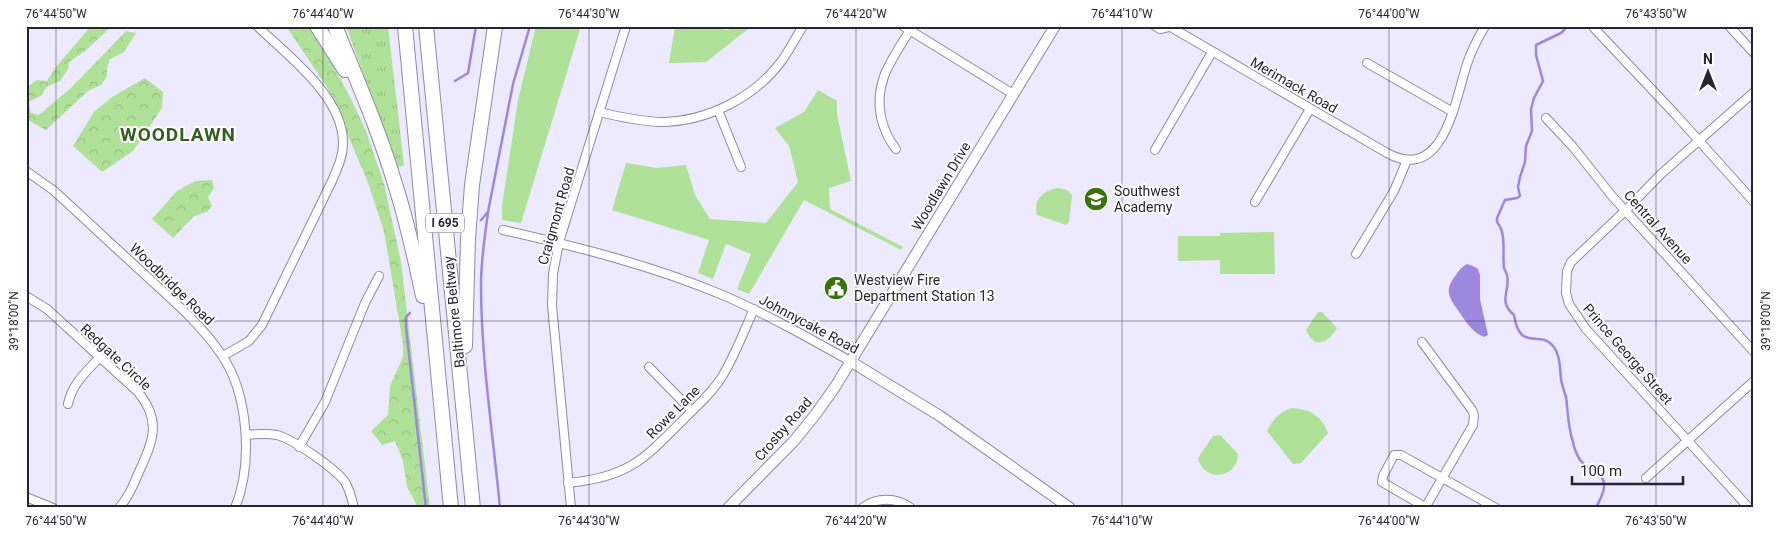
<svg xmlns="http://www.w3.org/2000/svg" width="1780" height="534" font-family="Roboto,sans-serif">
<defs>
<pattern id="grass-tufts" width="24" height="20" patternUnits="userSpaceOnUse" patternTransform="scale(1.25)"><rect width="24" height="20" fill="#afe298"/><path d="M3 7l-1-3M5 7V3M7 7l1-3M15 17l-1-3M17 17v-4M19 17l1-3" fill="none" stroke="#97c283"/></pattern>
<pattern id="forest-crowns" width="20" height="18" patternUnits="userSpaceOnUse" patternTransform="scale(1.25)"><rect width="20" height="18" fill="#afe298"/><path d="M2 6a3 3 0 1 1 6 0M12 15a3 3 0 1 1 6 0" fill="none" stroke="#97c283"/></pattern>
</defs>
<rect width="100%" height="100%" fill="#ede9fe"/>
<path fill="url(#grass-tufts)" d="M 346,26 L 388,26 L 404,165 L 397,168 Z"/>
<g fill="url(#forest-crowns)">
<path d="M 91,26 L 112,26 L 85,51 L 69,62 L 68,69 L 60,81 L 46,87 L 42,95 L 29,102 L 31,113 L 39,115 L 72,87 L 126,31 L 136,33 L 124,52 L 110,59 L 107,68 L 107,76 L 101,85 L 88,91 L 46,130 L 26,119 L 26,88 L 37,80 L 47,81 L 56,67 Z"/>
<path d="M 286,26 L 309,26 L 327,54 L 352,101 L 366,131 L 384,184 L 401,262 L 430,508 L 418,508 L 407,487 L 403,461 L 395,441 L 382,445 L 371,431 L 388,415 L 390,386 L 403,357 L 403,344 L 384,231 L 367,180 L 327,87 Z"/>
<path d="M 145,78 L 163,92 L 162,108 L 133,151 L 102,172 L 73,146 L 94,112 L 112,97 Z"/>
<path d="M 212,180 L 214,188 L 208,197 L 212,206 L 207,212 L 194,216 L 173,238 L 152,219 L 177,191 L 195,181 Z"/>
</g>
<g fill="#afe298">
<path d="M 536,26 L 581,26 L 521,223 L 502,220 L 502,206 L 518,100 Z"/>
<path d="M 675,26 L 703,26 L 728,30 L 734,26 L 752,26 L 706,62 L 669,63 Z"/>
<path d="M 818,90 L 837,101 L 837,114 L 851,181 L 829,188 L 830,209 L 903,247 L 901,250 L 804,200 L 749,294 L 737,289 L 751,254 L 726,244 L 713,279 L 698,273 L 709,240 L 612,210 L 626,163 L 657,168 L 686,165 L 695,195 L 710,219 L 766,223 L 798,182 L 789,146 L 775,128 L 804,112 Z"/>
<path d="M 1058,188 L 1067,190 L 1072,195 L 1069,222 L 1066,225 L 1037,215 C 1033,200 1043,190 1058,188 Z"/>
<path d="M 1274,232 L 1275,274 L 1220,274 L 1220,260 L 1178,261 L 1178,236 L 1220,236 L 1220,233 Z"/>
<path d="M 1318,312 L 1322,312 L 1337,328 C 1329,343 1314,350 1306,330 Z"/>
<path d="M 1291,408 C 1310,409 1321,415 1328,433 L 1301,463 L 1293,464 L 1267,431 C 1273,419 1279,413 1291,408 Z"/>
<path d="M 1220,435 L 1238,454 C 1237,479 1204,483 1198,458 L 1213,436 Z"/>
</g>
<path fill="#9d87df" d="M 1467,264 L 1473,266 L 1478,269 L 1480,275 L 1480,299 L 1488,335 L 1484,337 C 1473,332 1468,325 1462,316 C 1451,300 1442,292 1456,275 C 1459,270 1462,267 1467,264 Z"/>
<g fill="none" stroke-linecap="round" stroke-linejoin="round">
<g stroke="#9d87df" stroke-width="2.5">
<path d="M 1566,26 L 1565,29 L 1561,33 L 1536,45 L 1536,55 L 1543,81 L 1534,98 L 1531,109 L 1532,131 L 1526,146 L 1525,162 L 1520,177 L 1518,187 L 1520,196 L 1517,198 L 1505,200 L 1497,218 L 1497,222 C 1507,234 1502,253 1504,268 C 1505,270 1506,272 1507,275 C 1511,290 1497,301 1514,315 C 1520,353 1539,329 1553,346 C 1560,354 1560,369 1561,379 C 1562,385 1564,391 1566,397 C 1568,412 1568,428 1573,442 C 1574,448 1577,455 1580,460 C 1588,470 1605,471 1604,487 C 1604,493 1599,501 1596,508"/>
<path d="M 455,81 L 468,73 L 476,26"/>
<path d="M 488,212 C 485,236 481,260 481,284 C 481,359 493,434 500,508"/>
<path d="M 481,220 L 488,212 L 513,84 L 530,26"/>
<path d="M 410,313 L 406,317 L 406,327 L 426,508"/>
</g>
<g stroke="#8e88a7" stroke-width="10">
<g id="street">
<path d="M 903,26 L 1013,94"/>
<path d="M 1155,26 L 1160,29 L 1169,27"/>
<path d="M 1169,26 L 1387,153 C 1444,184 1455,100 1467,64 C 1471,51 1478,38 1485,26"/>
<path d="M 1729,26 L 1754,53"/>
<path d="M 1594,28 L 1675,114 L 1754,202"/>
<path d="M 1367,63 L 1453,112"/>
<path d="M 718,110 L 741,167"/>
<path d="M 599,112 C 620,117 639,121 660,122 C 707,122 756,97 783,59 C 790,49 796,37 803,26"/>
<path d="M 1546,118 L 1573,147 L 1612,196 L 1754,352"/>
<path d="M 896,149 C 888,139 884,130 881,117 C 874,81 892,60 910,30"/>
<path d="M 1155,150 L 1212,52"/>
<path d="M 26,171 L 53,190 C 83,217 112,245 142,272 C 170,298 200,323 221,354 C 249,394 253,464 235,508"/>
<path d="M 1255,202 L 1310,109"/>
<path d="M 503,230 C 579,247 654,266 725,296 C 768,315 809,338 850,361"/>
<path d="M 1356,254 L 1394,191 L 1407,160"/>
<path d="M 26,296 L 47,309 L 138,392 C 163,422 152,443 138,474 C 133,486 128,498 119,508"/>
<path d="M 1422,342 L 1472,410 L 1474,415 L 1473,425 L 1425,508"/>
<path d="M 223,356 L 249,341 L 262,325 L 332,181 C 337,169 343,157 343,144 C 344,97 288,56 257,26"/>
<path d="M 649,367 L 692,411"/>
<path d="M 68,404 C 72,384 86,372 99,358"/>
<path d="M 246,435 C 256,434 267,433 277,435 C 293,439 336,469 345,482 C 350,490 352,499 354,508"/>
<path d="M 299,447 L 325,402 L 365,303 L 379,276"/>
<path d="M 1646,478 L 1754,381"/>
<path d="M 568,483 C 629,477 643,460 685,418 C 698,405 713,392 723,375 C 735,355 744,331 754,309"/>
<path d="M 26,497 L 53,508"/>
<path d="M 1425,507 L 1382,482 L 1383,476 L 1394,455 L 1401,455 L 1496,508"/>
<path d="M 571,508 L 552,305 L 553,274 L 559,242 L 626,26"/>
<path d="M 862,508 C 877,497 896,497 911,508"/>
<path d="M 1749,508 L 1586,329 L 1569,304 L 1566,293 L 1567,271 L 1571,262 L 1626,210 L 1661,174 L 1754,92"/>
</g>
</g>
<g stroke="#8e88a7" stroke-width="12">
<g id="secondary">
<path d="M 850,361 L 940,416 L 1070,508"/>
<path d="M 728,508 L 794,441 L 815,415 L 835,387 L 1055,26"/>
</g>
</g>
<g stroke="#8e88a7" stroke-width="16">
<g id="highway">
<path d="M 317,26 L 345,70"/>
<path d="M 335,26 C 356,78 379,130 395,184 C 407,221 415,258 423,296"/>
<path d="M 405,26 L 451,508"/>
<path d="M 426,26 L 473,508"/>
<path d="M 465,346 L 468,239 L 472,185 L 495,26"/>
</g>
</g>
<use href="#street" stroke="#fff" stroke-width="8"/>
<use href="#secondary" stroke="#fff" stroke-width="10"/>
<use href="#highway" stroke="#fff" stroke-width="14"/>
</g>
<path fill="none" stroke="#282532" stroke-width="1" stroke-opacity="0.45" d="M 56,26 L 56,508M 323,26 L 323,508M 589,26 L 589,508M 856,26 L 856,508M 1122,26 L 1122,508M 1389,26 L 1389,508M 1656,26 L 1656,508M 26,321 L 1754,321"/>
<defs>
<g id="school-disc" transform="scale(1.25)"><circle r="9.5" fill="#387409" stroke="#fff"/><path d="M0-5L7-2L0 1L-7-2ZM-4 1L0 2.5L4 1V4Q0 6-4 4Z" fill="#fff"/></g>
<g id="civic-disc" transform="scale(1.25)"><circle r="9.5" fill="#387409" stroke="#fff"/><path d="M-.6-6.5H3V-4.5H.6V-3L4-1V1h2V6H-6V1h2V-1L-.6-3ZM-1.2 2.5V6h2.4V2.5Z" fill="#fff"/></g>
</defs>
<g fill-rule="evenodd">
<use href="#school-disc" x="1096" y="199"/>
<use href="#civic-disc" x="836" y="288"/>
</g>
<g text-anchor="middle" stroke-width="4" stroke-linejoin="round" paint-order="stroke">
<rect fill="#fff" stroke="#686670" stroke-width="1" x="426" y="213.5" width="38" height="19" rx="4"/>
<g font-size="12" font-weight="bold" fill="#282532">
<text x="445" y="227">I 695</text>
</g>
<g font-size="14" fill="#282532" stroke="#fff">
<text transform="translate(1294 85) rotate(30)" y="5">Merimack Road</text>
<text transform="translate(941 186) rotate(-59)" y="5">Woodlawn Drive</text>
<text transform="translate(556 216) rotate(-74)" y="5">Craigmont Road</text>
<text transform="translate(1658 227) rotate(48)" y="5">Central Avenue</text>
<text transform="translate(172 284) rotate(44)" y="5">Woodbridge Road</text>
<text transform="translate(454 312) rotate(-96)" y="5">Baltimore Beltway</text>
<text transform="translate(809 324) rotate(28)" y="5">Johnnycake Road</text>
<text transform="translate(1628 354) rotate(49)" y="5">Prince George Street</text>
<text transform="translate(116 357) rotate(43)" y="5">Redgate Circle</text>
<text transform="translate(673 412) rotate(-45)" y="5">Rowe Lane</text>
<text transform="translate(783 429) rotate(-49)" y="5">Crosby Road</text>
</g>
<g font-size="14" fill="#282532" stroke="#fff" text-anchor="start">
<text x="1114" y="196">Southwest<tspan x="1114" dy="16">Academy</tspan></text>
<text x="854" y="285">Westview Fire<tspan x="854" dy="16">Department Station 13</tspan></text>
</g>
<g font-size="19" font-weight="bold" letter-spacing="1" fill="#375e21" stroke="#fff">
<text x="178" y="141">WOODLAWN</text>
</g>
</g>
<rect width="1780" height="534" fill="none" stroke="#ffffff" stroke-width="55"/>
<g transform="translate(1708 72)" stroke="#ffffff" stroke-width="4" paint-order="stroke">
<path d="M0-4L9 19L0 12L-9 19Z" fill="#282532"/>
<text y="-8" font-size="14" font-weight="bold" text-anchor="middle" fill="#282532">N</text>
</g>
<path d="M1572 476v8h111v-8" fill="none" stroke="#282532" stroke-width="2.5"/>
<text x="1580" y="476" font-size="15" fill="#282532" stroke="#ffffff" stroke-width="4" paint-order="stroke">100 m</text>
<rect x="28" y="28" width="1724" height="478" fill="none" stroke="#282532" stroke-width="2"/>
<g font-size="12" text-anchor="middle" fill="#282532">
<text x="56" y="18">76°44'50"W</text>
<text x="323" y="18">76°44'40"W</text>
<text x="589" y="18">76°44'30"W</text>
<text x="856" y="18">76°44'20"W</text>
<text x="1122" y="18">76°44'10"W</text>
<text x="1389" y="18">76°44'00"W</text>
<text x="1656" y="18">76°43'50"W</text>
<text transform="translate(14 321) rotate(-90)" y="4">39°18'00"N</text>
<text transform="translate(1766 321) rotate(-90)" y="4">39°18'00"N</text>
<text x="56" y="525">76°44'50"W</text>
<text x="323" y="525">76°44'40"W</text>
<text x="589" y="525">76°44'30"W</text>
<text x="856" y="525">76°44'20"W</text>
<text x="1122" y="525">76°44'10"W</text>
<text x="1389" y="525">76°44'00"W</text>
<text x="1656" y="525">76°43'50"W</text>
</g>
</svg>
